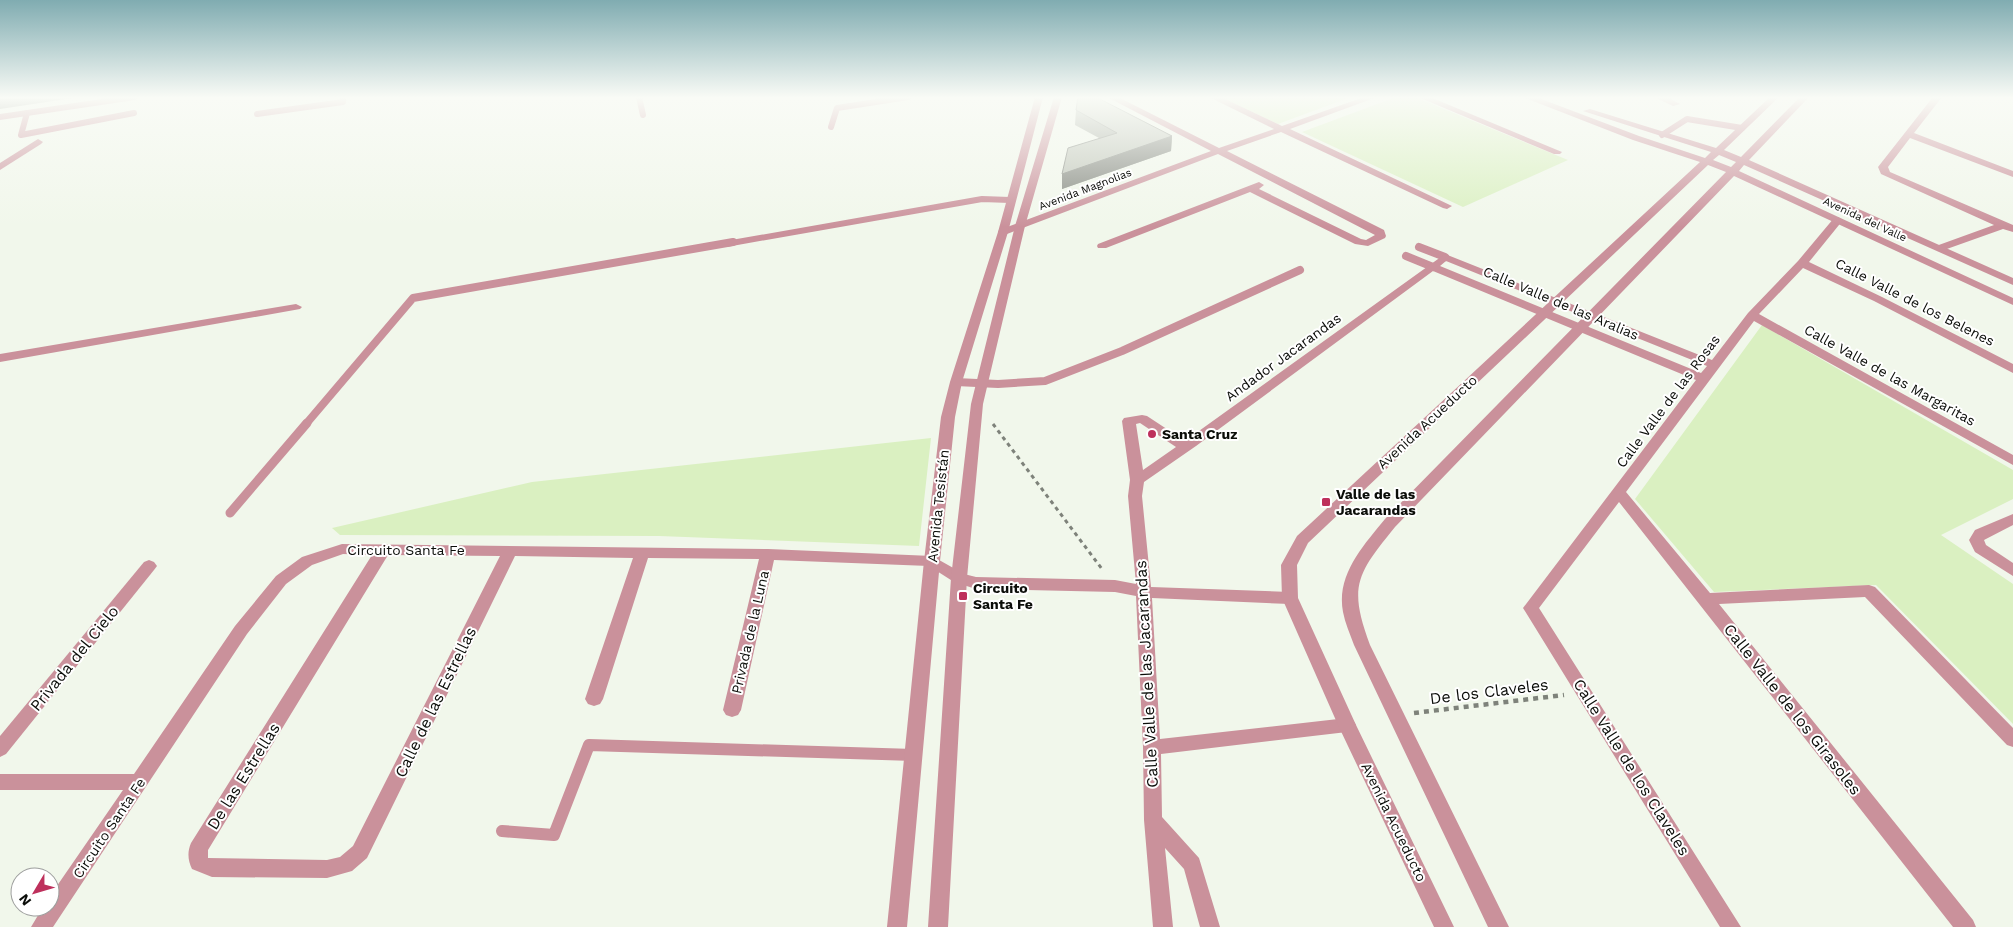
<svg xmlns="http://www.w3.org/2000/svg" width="2013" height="927" font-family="'Work Sans',sans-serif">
<rect width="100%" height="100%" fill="#f1f7eb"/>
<g fill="#daf0c1">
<path d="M 1221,97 L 1351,97 L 1278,124 Z"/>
<path d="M 1396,97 L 1415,97 L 1568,160 L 1463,207 L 1302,132 Z"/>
<path d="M 1762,325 L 2013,470 L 2013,499 L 1941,535 L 2013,584 L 2013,724 L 1876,585 L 1714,592 L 1635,499 Z"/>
<path d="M 931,438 L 919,546 L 659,536 L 340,535 L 332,528 L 532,482 Z"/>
</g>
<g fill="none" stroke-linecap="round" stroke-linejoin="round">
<path stroke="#7e827a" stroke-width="3" stroke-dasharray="4 4" stroke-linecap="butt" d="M 993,424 L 1102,569"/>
<path stroke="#7e827a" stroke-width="4.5" stroke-dasharray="5 5" stroke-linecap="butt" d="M 1414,713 L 1564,695"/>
<g stroke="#ca919b" stroke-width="6">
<path d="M 639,97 L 643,115"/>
<path d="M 27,113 L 21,135 L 134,113"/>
<path d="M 257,114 L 343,102 L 343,97"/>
<path d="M 831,127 L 837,108 L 908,97"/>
<path d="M 1662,135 L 1687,119 L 1742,128"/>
<path d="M 726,244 L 982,199 L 1010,200"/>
</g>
<g stroke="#ca919b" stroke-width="8">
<path d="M 1419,247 L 1445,257"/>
<path d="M 1406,256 L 1433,267"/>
<path d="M 956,382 L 998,384 L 1045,381 L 1122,351 L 1300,270"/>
<path d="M 306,424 L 413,298 L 733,242"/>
</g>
<path stroke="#ca919b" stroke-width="9" d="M 230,513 L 307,423"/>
<path stroke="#ca919b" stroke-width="12" d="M 502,831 L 554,835 L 589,745 L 914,755"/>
<g fill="#ca919b" fill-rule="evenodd">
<path d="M 115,97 L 139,97 L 135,100 L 0,120 L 0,114 Z"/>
<path d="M 1107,97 L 1118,97 L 1219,148 L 1274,129 L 1209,97 L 1221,97 L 1282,126 L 1364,97 L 1377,97 L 1290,129 L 1452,206 L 1447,209 L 1443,208 L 1281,132 L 1227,151 L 1384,230 L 1386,236 L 1385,238 L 1368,246 L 1355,244 L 1250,192 L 1106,248 L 1098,248 L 1097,246 L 1098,244 L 1259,182 L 1264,185 L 1259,189 L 1361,239 L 1366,240 L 1375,235 L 1218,154 L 1007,234 L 999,234 L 998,232 L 999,230 L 1211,151 Z"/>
<path d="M 1418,97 L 1430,97 L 1562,152 L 1560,154 L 1554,154 Z"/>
<path d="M 1654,97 L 1667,97 L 1680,104 L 1673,106 Z"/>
<path d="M 1933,97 L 1942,97 L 1914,133 L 2013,171 L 2013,177 L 1910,138 L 1888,167 L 1890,172 L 2013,225 L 2013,232 L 2003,229 L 1944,250 L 1936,250 L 1935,248 L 1936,246 L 1994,225 L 1881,174 L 1878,167 Z"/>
<path d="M 38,139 L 43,142 L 41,144 L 0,170 L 0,163 Z"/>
<path d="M 1838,217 L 1843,220 L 1809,262 L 1882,297 L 2013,364 L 2013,373 L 1874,301 L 1803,268 L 1759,314 L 2013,455 L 2013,465 L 1754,321 L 1626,492 L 1710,593 L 1869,585 L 1875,587 L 2013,728 L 2013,747 L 2007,745 L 1865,597 L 1719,604 L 1973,920 L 1976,927 L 1953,927 L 1619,502 L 1539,608 L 1741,927 L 1720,927 L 1523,608 L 1696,380 L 1433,271 L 1196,446 L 1144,482 L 1142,496 L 1151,587 L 1290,592 L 1296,594 L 1298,598 L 1296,602 L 1290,604 L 1152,598 L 1160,739 L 1347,718 L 1353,720 L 1356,725 L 1353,730 L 1347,732 L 1161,754 L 1162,817 L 1199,858 L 1220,927 L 1200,927 L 1184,869 L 1165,848 L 1173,927 L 1153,927 L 1144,820 L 1143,747 L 1136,596 L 1115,592 L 976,589 L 954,582 L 929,566 L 774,560 L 741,710 L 738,715 L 732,717 L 726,715 L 723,710 L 759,559 L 648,558 L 603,699 L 600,704 L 594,706 L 588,704 L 585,699 L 633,558 L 515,556 L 367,858 L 352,871 L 327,878 L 212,877 L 192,869 C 188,861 187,852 191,843 L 372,555 L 343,554 L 312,565 L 286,584 L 247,634 L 53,927 L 31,927 L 43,907 L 50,907 L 50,896 L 123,790 L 0,790 L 0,774 L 134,774 L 235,626 L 276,576 L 302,557 L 342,544 L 768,549 L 932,556 L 964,574 L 976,577 L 1115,580 L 1136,584 L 1128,496 L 1130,480 L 1122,421 L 1124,418 L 1142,415 L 1147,416 L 1185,441 L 1445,254 L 1712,360 L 1748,313 L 1798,261 L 1834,218 ZM 1446,261 L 1707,366 L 1701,373 L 1440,266 ZM 1140,423 L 1176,447 L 1143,470 L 1136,424 ZM 388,555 L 500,556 L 353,846 L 340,857 L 327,860 L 208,858 L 208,850 Z"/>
<path d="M 296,304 L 302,307 L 300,309 L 0,362 L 0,354 Z"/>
<path d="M 2013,514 L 2013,525 L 1984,540 L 1986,545 L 2013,563 L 2013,576 L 1975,552 L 1969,540 L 1975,530 Z"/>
<path d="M 149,560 L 154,562 L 157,566 L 154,570 L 6,754 L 0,757 L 0,736 L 144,562 Z"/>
</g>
<g fill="#ca919b" fill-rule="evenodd">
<path d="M 1035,97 L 1043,97 L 1008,232 L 962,382 L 955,417 L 940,561 L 907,927 L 887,927 L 924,561 L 941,417 L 950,382 L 998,232 Z"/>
<path d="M 1054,97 L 1062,97 L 1025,226 L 983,404 L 967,578 L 948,927 L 928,927 L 951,578 L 971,404 L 1015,226 Z"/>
<path d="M 1523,97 L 1536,97 L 1639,136 L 1705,158 L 1711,152 L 1583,111 L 1590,109 L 1716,148 L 1770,97 L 1779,97 L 1724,150 L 1741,157 L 1800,97 L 1809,97 L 1749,160 L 2013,278 L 2013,285 L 1744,165 L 1739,171 L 2013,298 L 2013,305 L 1734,176 L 1395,527 C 1357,574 1348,586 1370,645 L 1509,927 L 1488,927 L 1354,645 C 1350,634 1345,623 1343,612 C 1336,575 1363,546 1385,519 L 1726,172 L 1708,165 L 1308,543 L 1297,565 L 1298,598 L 1356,725 L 1454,927 L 1434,927 L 1338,725 L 1282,598 L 1281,565 L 1297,536 L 1700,162 L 1633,140 ZM 1719,155 L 1736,162 L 1731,167 L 1713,160 Z"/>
</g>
</g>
<path fill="#a3a99e" d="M 1076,110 L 1172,136 L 1171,151 L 1062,189 L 1062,174 L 1099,138 L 1075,125 Z"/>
<g fill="#858981">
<path d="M 0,97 L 73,97 L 73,98 L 0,109 Z"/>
<path d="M 1172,136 L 1171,151 L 1062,189 L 1062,174 Z"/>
</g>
<path fill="#bec4b8" stroke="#858981" d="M 1078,97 L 1096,97 L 1172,136 L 1062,174 L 1068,148 L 1117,133 L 1076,110 Z"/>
<linearGradient id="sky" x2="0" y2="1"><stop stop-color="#80acb1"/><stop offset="0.43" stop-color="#f9fbf6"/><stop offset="1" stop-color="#f9fbf6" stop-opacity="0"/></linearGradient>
<rect width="2013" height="227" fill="url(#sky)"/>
<g fill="#be305c" stroke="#fff" stroke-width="2">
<circle cx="1152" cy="434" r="5"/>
<rect x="1321" y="497" width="10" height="10" rx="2.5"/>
<rect x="958" y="591" width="10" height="10" rx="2.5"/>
</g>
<g text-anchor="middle" stroke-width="4" stroke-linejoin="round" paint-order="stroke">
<g font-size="11" fill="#0b0d09" stroke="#fff">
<text transform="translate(1085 189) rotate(-21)" y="4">Avenida Magnolias</text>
<text transform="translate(1865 219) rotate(25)" y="4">Avenida del Valle</text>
</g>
<g font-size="14" fill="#0b0d09" stroke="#fff">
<text transform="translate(1915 302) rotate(27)" y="5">Calle Valle de los Belenes</text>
<text transform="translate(1561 303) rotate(23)" y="5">Calle Valle de las Aralias</text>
<text transform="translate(1283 357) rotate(-36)" y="5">Andador Jacarandas</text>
<text transform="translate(1890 375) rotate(29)" y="5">Calle Valle de las Margaritas</text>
<text transform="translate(1668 401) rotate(-53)" y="5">Calle Valle de las Rosas</text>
<text transform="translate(1427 422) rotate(-43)" y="5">Avenida Acueducto</text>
<text transform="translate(938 506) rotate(-84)" y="5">Avenida Tesistán</text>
<text x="406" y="555">Circuito Santa Fe</text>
<text transform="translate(750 632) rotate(-77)" y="5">Privada de la Luna</text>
<text transform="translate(1394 822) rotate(64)" y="5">Avenida Acueducto</text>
<text transform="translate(109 828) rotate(-56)" y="5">Circuito Santa Fe</text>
</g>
<g font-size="14" font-weight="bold" fill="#0b0d09" stroke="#fff" text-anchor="start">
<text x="1162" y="439">Santa Cruz</text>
<text x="1336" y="499">Valle de las<tspan x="1336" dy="16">Jacarandas</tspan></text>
<text x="973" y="593">Circuito<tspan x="973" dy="16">Santa Fe</tspan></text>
</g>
<g font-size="16" fill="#0b0d09" stroke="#fff">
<text transform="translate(74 658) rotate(-51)" y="6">Privada del Cielo</text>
<text transform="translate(1146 674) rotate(-93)" y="6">Calle Valle de las Jacarandas</text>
<text transform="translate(1489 691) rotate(-7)" y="6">De los Claveles</text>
<text transform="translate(435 702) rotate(-64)" y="6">Calle de las Estrellas</text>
<text transform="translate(1793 709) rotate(52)" y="6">Calle Valle de los Girasoles</text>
<text transform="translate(1632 767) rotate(58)" y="6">Calle Valle de los Claveles</text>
<text transform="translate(243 776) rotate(-58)" y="6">De las Estrellas</text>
</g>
</g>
<g transform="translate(35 892) rotate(232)"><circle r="24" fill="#ffffff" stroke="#9d9e9d"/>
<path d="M0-4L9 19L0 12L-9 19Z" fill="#be305c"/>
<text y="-8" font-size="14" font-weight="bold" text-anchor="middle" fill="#0b0d09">N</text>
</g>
</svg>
